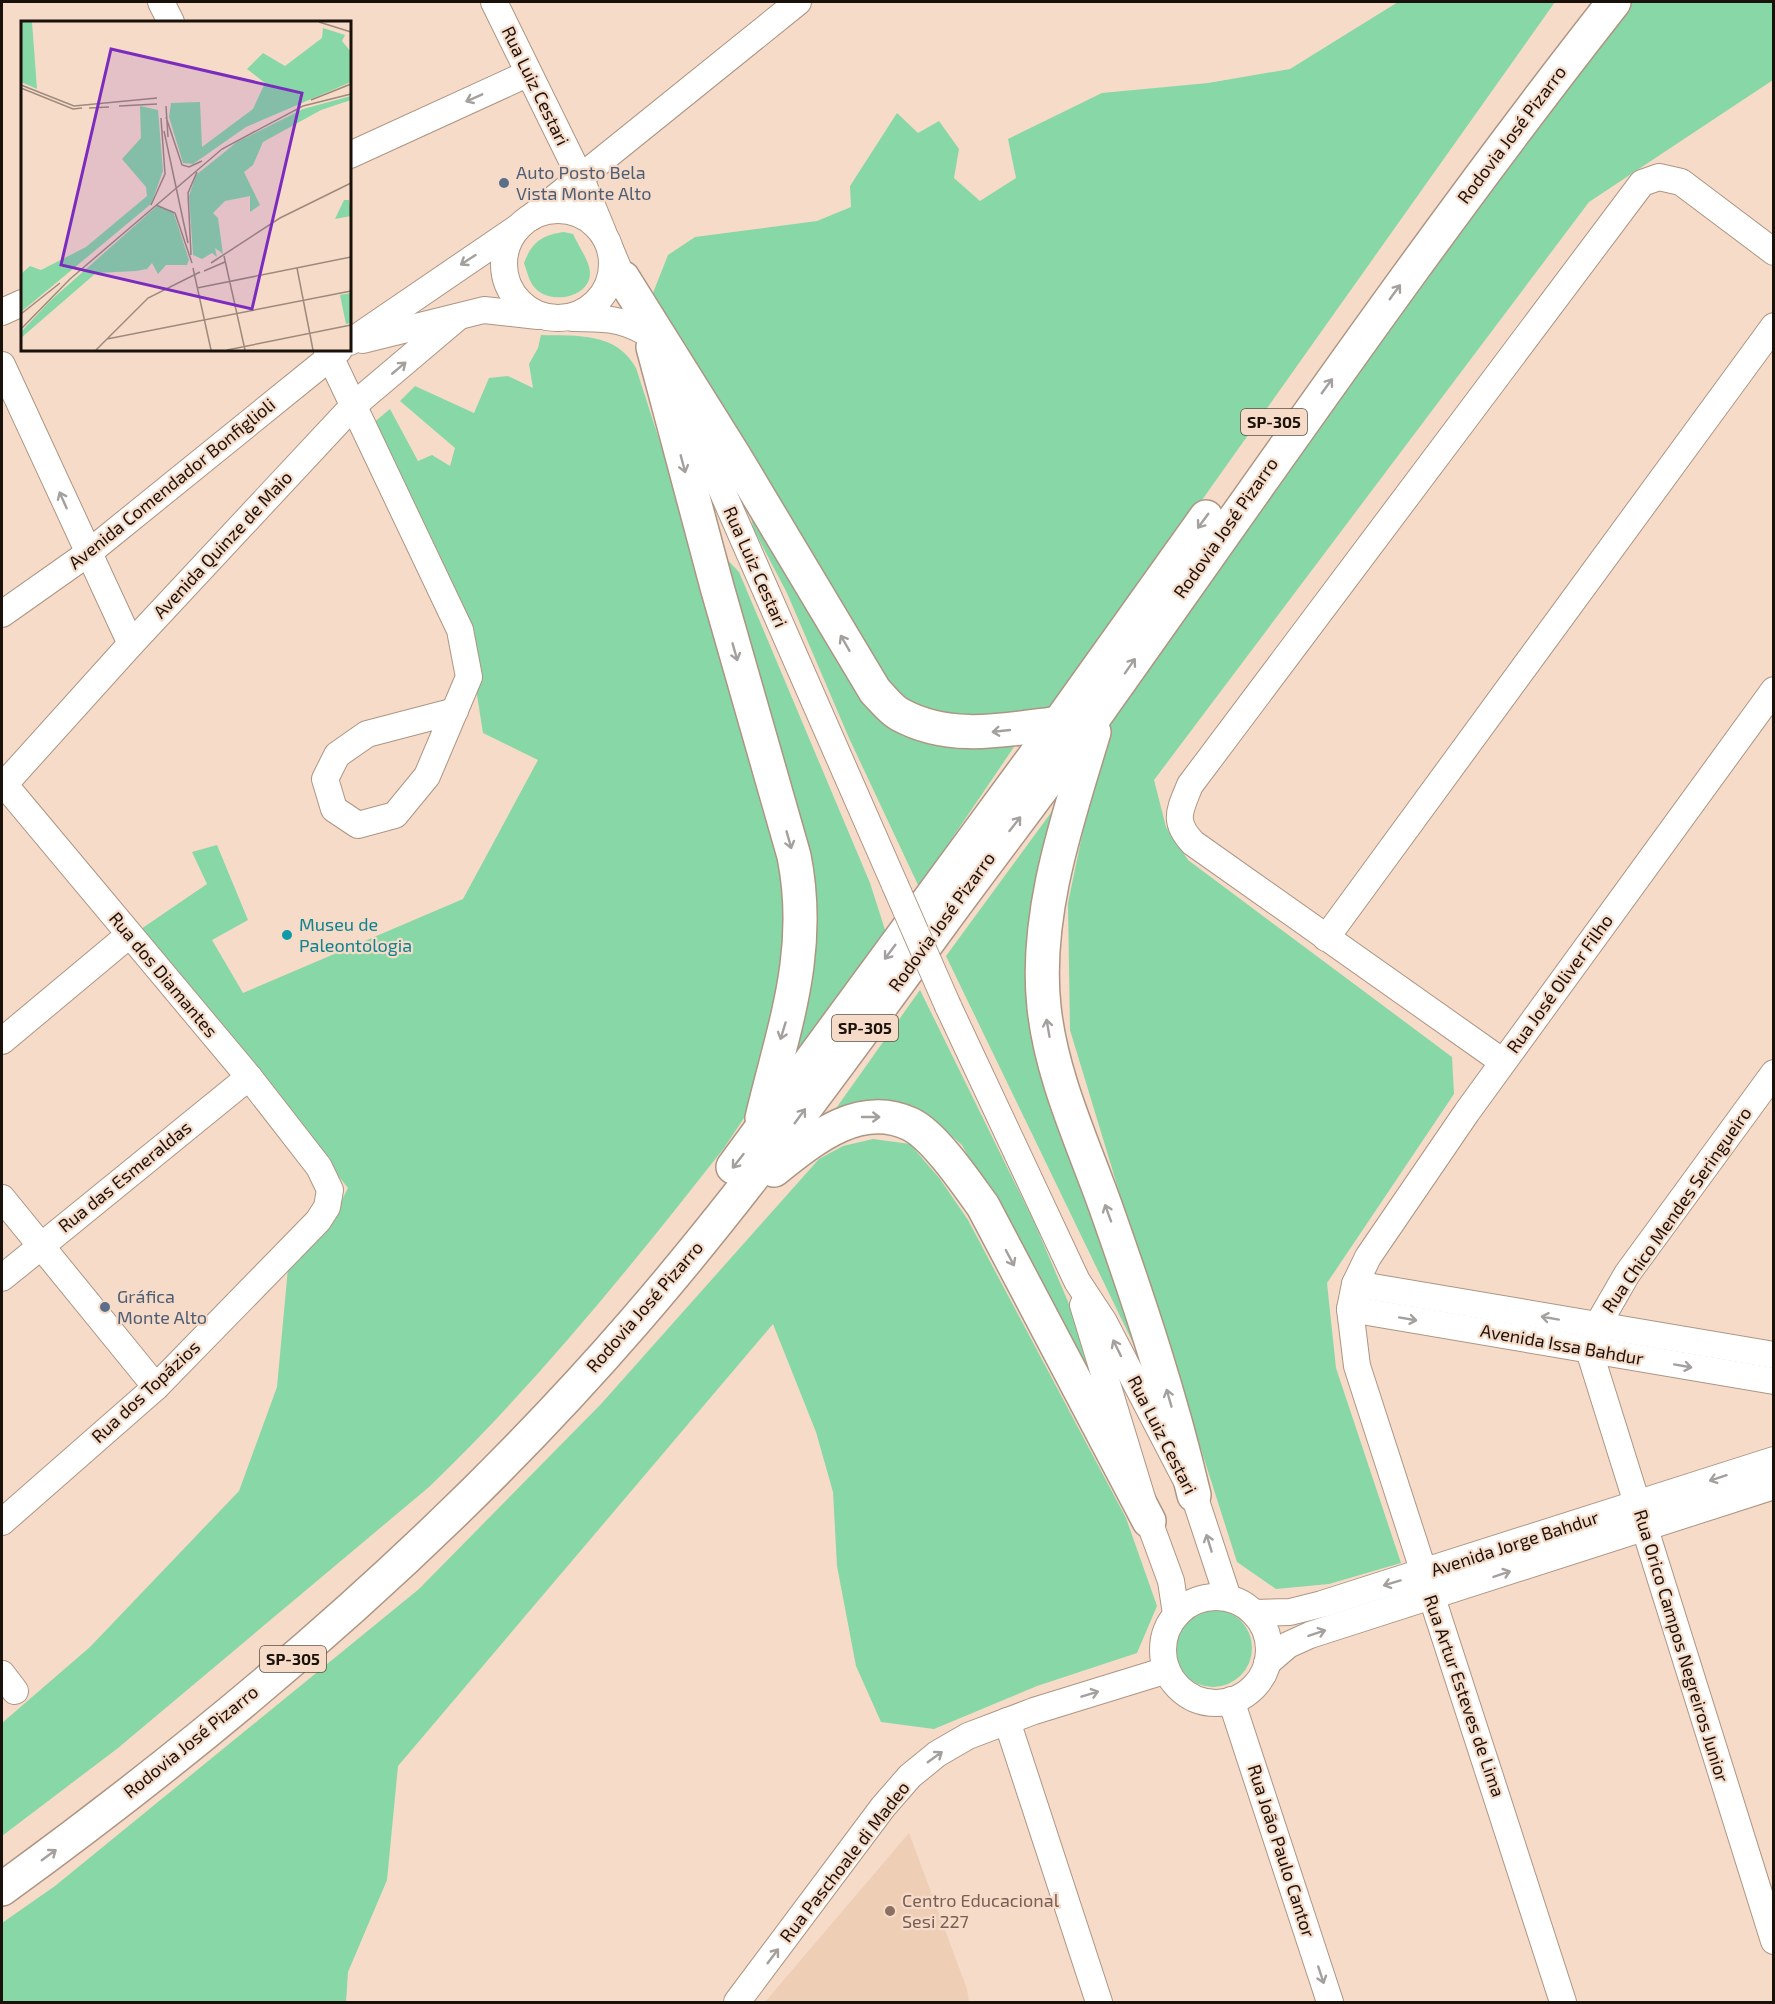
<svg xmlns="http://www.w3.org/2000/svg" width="1775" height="2004" font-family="'Exo 2',sans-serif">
<rect width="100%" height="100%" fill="#f6dbc8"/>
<path fill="#efceb6" d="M 909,1833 L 967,1989 L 969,2002 L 765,2002 Z"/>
<g fill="#87d8a6">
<path d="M 1398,2 L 1555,2 L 1051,713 L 952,720 L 902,703 L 651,298 L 668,255 L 695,237 L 817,221 L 851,207 L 850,186 L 897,113 L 918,133 L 939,121 L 959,149 L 954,178 L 980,201 L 1016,178 L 1008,139 L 1102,93 L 1208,83 L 1290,69 Z"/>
<path d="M 1631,2 L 1773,2 L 1773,80 L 1589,202 L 1154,780 L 1166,827 L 1188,860 L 1452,1057 L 1454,1094 L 1327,1283 L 1336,1368 L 1401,1563 L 1329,1584 L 1276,1589 L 1237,1562 L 1121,1198 L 1070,1030 L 1068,903 L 1106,720 L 1420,280 Z"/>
<path d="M 564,232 L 573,234 C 578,245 590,262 590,273 C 590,298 550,305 535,288 C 529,282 527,271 524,263 C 532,242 542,235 564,232 Z"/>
<path d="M 541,335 C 578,336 616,332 636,368 L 703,575 L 785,863 L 792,926 L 765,1070 L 744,1118 L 724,1148 C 632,1265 537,1383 429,1487 L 118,1748 L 2,1836 L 2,1723 L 90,1647 L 239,1491 L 277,1387 L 288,1268 L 329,1225 L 348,1188 L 141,929 L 207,884 L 192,852 L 217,845 L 248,920 L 212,940 L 243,993 L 463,899 L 538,760 L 483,733 L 464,613 L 372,424 L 390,409 L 418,461 L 432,455 L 450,466 L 455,448 L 400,401 L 415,386 L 474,413 L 489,378 L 508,376 L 533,388 L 529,364 L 538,348 Z"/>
<path d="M 748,501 L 873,712 L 1018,741 L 919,887 L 849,738 L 787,593 L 753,528 Z"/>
<path d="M 718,550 L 739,572 L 870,883 L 887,936 L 787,1064 L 810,956 Z"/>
<path d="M 1061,799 L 1032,999 L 1163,1405 L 946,956 Z"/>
<path d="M 920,990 L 1035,1224 L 1069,1304 L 1096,1387 L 962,1145 L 926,1114 L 866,1100 L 827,1121 Z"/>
<path d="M 873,1139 L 910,1144 L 940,1179 L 968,1220 L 1126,1518 L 1157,1606 L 1137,1653 L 1037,1686 L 934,1729 L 881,1722 L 856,1666 L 837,1566 L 833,1492 L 816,1432 L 773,1324 L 398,1766 L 387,1880 L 348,1972 L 346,2002 L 2,2002 L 2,1923 L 55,1886 L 419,1589 L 601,1404 L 819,1159 L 843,1146 Z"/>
<circle cx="1213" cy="1648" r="39"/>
</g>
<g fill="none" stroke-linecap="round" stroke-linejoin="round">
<g stroke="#ae9583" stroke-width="28">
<g id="minor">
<path d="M 161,2 L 171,22"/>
<path d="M 494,2 L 581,179 L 603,232"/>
<path d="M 350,155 L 527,74"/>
<circle cx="558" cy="264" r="54"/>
<path d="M 530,218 L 798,2"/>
<path d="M 611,251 L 629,294"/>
<path d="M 2,312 L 22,303"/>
<path d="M 573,318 C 600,318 621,318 645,332"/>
<path d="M 363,340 L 484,310 L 538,316"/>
<path d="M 350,342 L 517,228"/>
<path d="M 327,350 L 460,630 L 469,677 L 427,776 L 395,815 L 358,825 L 334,809 L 325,779 L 337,755 L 367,734 L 455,711"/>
<path d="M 2,365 L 131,644"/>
<path d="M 675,392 L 702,445 L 895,885"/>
<path d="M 2,614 L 87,554 L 339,350"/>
<path d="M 2,787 L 131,644 L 354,405 L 458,317"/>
<path d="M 1326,938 L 1774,326"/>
<path d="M 948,1006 L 1077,1281 L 1104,1322 L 1194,1495 L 1228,1598"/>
<path d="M 2,1041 L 129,935"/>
<path d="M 1503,1062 L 1193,843 C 1172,821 1180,810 1190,785 L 1642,183 L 1659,177 L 1681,182 L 1774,252"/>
<path d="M 1774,1073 L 1627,1274 L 1597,1326 L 1589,1350 L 1774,1941"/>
<path d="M 2,1198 L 156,1387"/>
<path d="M 2,1278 L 249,1077"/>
<path d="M 1355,1284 L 1774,1355"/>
<path d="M 1083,1305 L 1149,1521 L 1171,1581 L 1176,1614"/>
<path d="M 1350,1309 L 1774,1381"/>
<path d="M 2,1522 L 156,1387 L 318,1221 L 327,1207 L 330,1190 L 319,1167 L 249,1077 L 4,784"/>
<circle cx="1216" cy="1650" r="53"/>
<path d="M 1254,1613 L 1290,1612 L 1322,1604 L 1774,1460"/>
<path d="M 1267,1663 L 1288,1645 L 1310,1635 L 1774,1486"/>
<path d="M 2,1674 L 15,1691"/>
<path d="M 1231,1700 L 1330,2002"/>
<path d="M 1007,1721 L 1099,2002"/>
<path d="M 737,2002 L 883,1807 L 910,1776 L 937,1754 L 968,1736 L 1034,1711 L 1167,1670"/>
<path d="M 1563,2002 L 1357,1366 L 1350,1309 L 1355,1284 L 1368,1257 L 1467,1112 L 1774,690"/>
</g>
</g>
<g stroke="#ae9583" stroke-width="36">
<g id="major">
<path d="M 623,278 L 735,457 L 875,691 C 882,698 890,709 899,714 C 949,742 1005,730 1059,723"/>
<path d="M 653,347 L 717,587 L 794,856 C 813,952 784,1026 762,1118"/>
<path d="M 1094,732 C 1068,818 1034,915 1044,1007 C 1051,1075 1082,1141 1105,1205 C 1139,1301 1171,1397 1194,1495"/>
<path d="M 733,1167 L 1059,723 L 1206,517"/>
<path d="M 774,1170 C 812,1140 859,1100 910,1124 C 934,1135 967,1184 983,1206 L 1149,1521"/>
<path d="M 2,1889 C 232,1722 449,1536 635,1321 C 745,1194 843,1058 941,924 C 993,853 1047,783 1098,712 C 1268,473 1433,232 1614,2"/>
</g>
</g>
<use href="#minor" stroke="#fff" stroke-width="26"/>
<use href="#major" stroke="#fff" stroke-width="33"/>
<g stroke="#ae9583" stroke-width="28" stroke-linecap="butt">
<path id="minor-bridge" d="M 895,885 L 948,1006"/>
</g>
<use href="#minor-bridge" stroke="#fff" stroke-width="26"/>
</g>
<defs><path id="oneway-shaft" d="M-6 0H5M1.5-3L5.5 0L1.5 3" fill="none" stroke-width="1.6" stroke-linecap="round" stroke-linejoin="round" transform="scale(1.5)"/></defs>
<g stroke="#a3a09d">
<use href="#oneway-shaft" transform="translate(474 98) rotate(156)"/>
<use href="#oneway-shaft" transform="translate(468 260) rotate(147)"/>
<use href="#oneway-shaft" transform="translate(1395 292) rotate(-54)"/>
<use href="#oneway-shaft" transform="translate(399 368) rotate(-40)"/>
<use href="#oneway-shaft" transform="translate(1327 386) rotate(-54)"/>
<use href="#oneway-shaft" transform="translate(683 464) rotate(75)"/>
<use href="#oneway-shaft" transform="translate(63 500) rotate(-114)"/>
<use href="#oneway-shaft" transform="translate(1203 521) rotate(126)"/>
<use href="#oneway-shaft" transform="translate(845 643) rotate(-120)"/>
<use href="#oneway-shaft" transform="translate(735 652) rotate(74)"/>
<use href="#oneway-shaft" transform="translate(1130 666) rotate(-55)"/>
<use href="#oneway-shaft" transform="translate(1001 731) rotate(174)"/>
<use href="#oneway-shaft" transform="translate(1015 824) rotate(-52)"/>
<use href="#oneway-shaft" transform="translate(789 840) rotate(74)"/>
<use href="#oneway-shaft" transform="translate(890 952) rotate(127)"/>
<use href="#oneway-shaft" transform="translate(1048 1028) rotate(-100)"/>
<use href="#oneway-shaft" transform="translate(783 1031) rotate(107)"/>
<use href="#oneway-shaft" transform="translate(800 1116) rotate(-54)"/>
<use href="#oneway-shaft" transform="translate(871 1117)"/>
<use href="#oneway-shaft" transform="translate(738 1161) rotate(128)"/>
<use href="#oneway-shaft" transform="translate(1108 1213) rotate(-110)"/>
<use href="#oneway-shaft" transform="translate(1010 1258) rotate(62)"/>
<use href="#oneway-shaft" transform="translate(1550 1318) rotate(-170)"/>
<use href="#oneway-shaft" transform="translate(1408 1319) rotate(10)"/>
<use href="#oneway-shaft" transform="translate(1117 1348) rotate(-116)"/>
<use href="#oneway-shaft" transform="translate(1683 1366) rotate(10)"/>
<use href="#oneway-shaft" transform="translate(1169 1398) rotate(-106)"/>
<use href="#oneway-shaft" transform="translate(1718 1478) rotate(162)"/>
<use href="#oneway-shaft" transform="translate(1209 1543) rotate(-107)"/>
<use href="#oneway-shaft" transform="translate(1502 1574) rotate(-19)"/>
<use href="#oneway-shaft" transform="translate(1392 1583) rotate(163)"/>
<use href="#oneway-shaft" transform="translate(1317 1633) rotate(-18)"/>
<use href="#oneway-shaft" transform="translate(1090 1694) rotate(-17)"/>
<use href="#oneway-shaft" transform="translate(935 1757) rotate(-36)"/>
<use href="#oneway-shaft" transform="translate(49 1855) rotate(-36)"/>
<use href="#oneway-shaft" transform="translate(773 1956) rotate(-53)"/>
<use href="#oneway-shaft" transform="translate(1321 1975) rotate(72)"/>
</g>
<g fill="#5c6f8a" stroke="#f6dbc8" stroke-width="2">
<circle cx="504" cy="183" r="6"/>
<circle cx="105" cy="1307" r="6"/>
</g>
<circle fill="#0f9aa8" stroke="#f6dbc8" stroke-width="2" cx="287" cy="935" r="6"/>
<circle fill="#8d6e63" stroke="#f6dbc8" stroke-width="2" cx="890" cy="1911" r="6"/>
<g text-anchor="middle" stroke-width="4.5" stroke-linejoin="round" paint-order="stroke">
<g fill="#f6dbc8" stroke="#5c4e43" stroke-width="1.5">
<rect x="1241" y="409" width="66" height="26" rx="4.5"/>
<rect x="832" y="1015" width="66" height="26" rx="4.5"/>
<rect x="260" y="1646" width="66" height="26" rx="4.5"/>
</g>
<g font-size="16" font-weight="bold" fill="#1a110a">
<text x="1274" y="428">SP-305</text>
<text x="865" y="1034">SP-305</text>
<text x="293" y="1665">SP-305</text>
</g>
<g font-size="18" fill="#1a110a" stroke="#f6dbc8">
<text transform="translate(535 86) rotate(64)" y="6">Rua Luiz Cestari</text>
<text transform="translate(1512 135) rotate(-53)" y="6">Rodovia José Pizarro</text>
<text transform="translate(172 484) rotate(-39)" y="6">Avenida Comendador Bonfiglioli</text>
<text transform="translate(1226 528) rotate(-55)" y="6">Rodovia José Pizarro</text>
<text transform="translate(223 545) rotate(-47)" y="6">Avenida Quinze de Maio</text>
<text transform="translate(755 567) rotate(66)" y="6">Rua Luiz Cestari</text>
<text transform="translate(942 922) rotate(-54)" y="6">Rodovia José Pizarro</text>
<text transform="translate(163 975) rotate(50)" y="6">Rua dos Diamantes</text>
<text transform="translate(1560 984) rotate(-54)" y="6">Rua José Oliver Filho</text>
<text transform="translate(125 1177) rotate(-39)" y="6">Rua das Esmeraldas</text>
<text transform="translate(1677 1210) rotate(-55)" y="6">Rua Chico Mendes Seringueiro</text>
<text transform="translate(645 1307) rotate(-49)" y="6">Rodovia José Pizarro</text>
<text transform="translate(1562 1345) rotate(10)" y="6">Avenida Issa Bahdur</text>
<text transform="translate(146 1392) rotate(-43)" y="6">Rua dos Topázios</text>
<text transform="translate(1162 1435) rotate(63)" y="6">Rua Luiz Cestari</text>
<text transform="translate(1515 1544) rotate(-18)" y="6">Avenida Jorge Bahdur</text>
<text transform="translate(1681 1646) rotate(73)" y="6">Rua Orico Campos Negreiros Junior</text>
<text transform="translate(1464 1696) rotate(71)" y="6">Rua Artur Esteves de Lima</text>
<text transform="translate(191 1742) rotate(-39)" y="6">Rodovia José Pizarro</text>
<text transform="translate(1281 1851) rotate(72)" y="6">Rua João Paulo Cantor</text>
<text transform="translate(845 1862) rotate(-52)" y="6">Rua Paschoale di Madeo</text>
</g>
<g font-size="18" fill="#4e5e75" stroke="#f6dbc8" text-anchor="start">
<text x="516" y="179">Auto Posto Bela<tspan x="516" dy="21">Vista Monte Alto</tspan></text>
<text x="117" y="1303">Gráfica<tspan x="117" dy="21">Monte Alto</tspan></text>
</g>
<g font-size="18" fill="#0d838f" stroke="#f6dbc8" text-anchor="start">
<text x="299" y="931">Museu de<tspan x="299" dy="21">Paleontologia</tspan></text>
</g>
<g font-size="18" fill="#785e54" stroke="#f6dbc8" text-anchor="start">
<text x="902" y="1907">Centro Educacional<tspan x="902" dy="21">Sesi 227</tspan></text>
</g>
</g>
<g transform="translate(21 21)">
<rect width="330" height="330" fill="#f6dbc8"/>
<path d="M 0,1 L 11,1 L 16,68 L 0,61 ZM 302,7 L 324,14 L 321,20 L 330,31 L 330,61 L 225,106 L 172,143 L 162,142 L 148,96 L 150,82 L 179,81 L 181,126 L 232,88 L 244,62 L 226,48 L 242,32 L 264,45 L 301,17 ZM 330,75 L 330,79 L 300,89 L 242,121 L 232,144 L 223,151 L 239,184 L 229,191 L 229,175 L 204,180 L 192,192 L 197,197 L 202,233 L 194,227 L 196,236 L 191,232 L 181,238 L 172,234 L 168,175 L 175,154 L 216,121 L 282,88 ZM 119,85 L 137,89 L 142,150 L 130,183 L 0,291 L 0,253 L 9,245 L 20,249 L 65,226 L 126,175 L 125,166 L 101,138 L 120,117 ZM 323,179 L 328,179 L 330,195 L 314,198 ZM 136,185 L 152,190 L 168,239 L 166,244 L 145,244 L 137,253 L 131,242 L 126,248 L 115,250 L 75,252 L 0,317 L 0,311 L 29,280 ZM 330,272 L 330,302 L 325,303 L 319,274 Z" fill="#87d8a6"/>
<path fill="none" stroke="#9e8a7c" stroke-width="1.5" d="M 298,1 L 330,11M 0,64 L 53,85 L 136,77M 0,67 L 52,88 L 61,87M 290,79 L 330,63M 98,85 L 136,83M 145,85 L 147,116M 68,87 L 88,86M 145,96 L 161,144 L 168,146 L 181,140M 143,110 L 167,222M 130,184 L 144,153 L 140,97M 135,184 L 154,192 L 171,242M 170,234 L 167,172 L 176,151M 203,235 L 224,329M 190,242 L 259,197 L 330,162M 172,247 L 190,329M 276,247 L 292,329M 183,250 L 204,241M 176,267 L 330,236M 0,293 L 39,262M 0,308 L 49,258 L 201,128 L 282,85 L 330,73M 86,318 L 330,270M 75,329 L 127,277 L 179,251M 206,329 L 330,304"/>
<path fill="#7b2cbf" fill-opacity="0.15" stroke="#7b2cbf" stroke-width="3" d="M 90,28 L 281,72 L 231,288 L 40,244 Z"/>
<rect width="330" height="330" fill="none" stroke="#1a110a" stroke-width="3"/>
</g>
<rect width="1775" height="2004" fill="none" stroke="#1a110a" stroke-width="6"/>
</svg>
